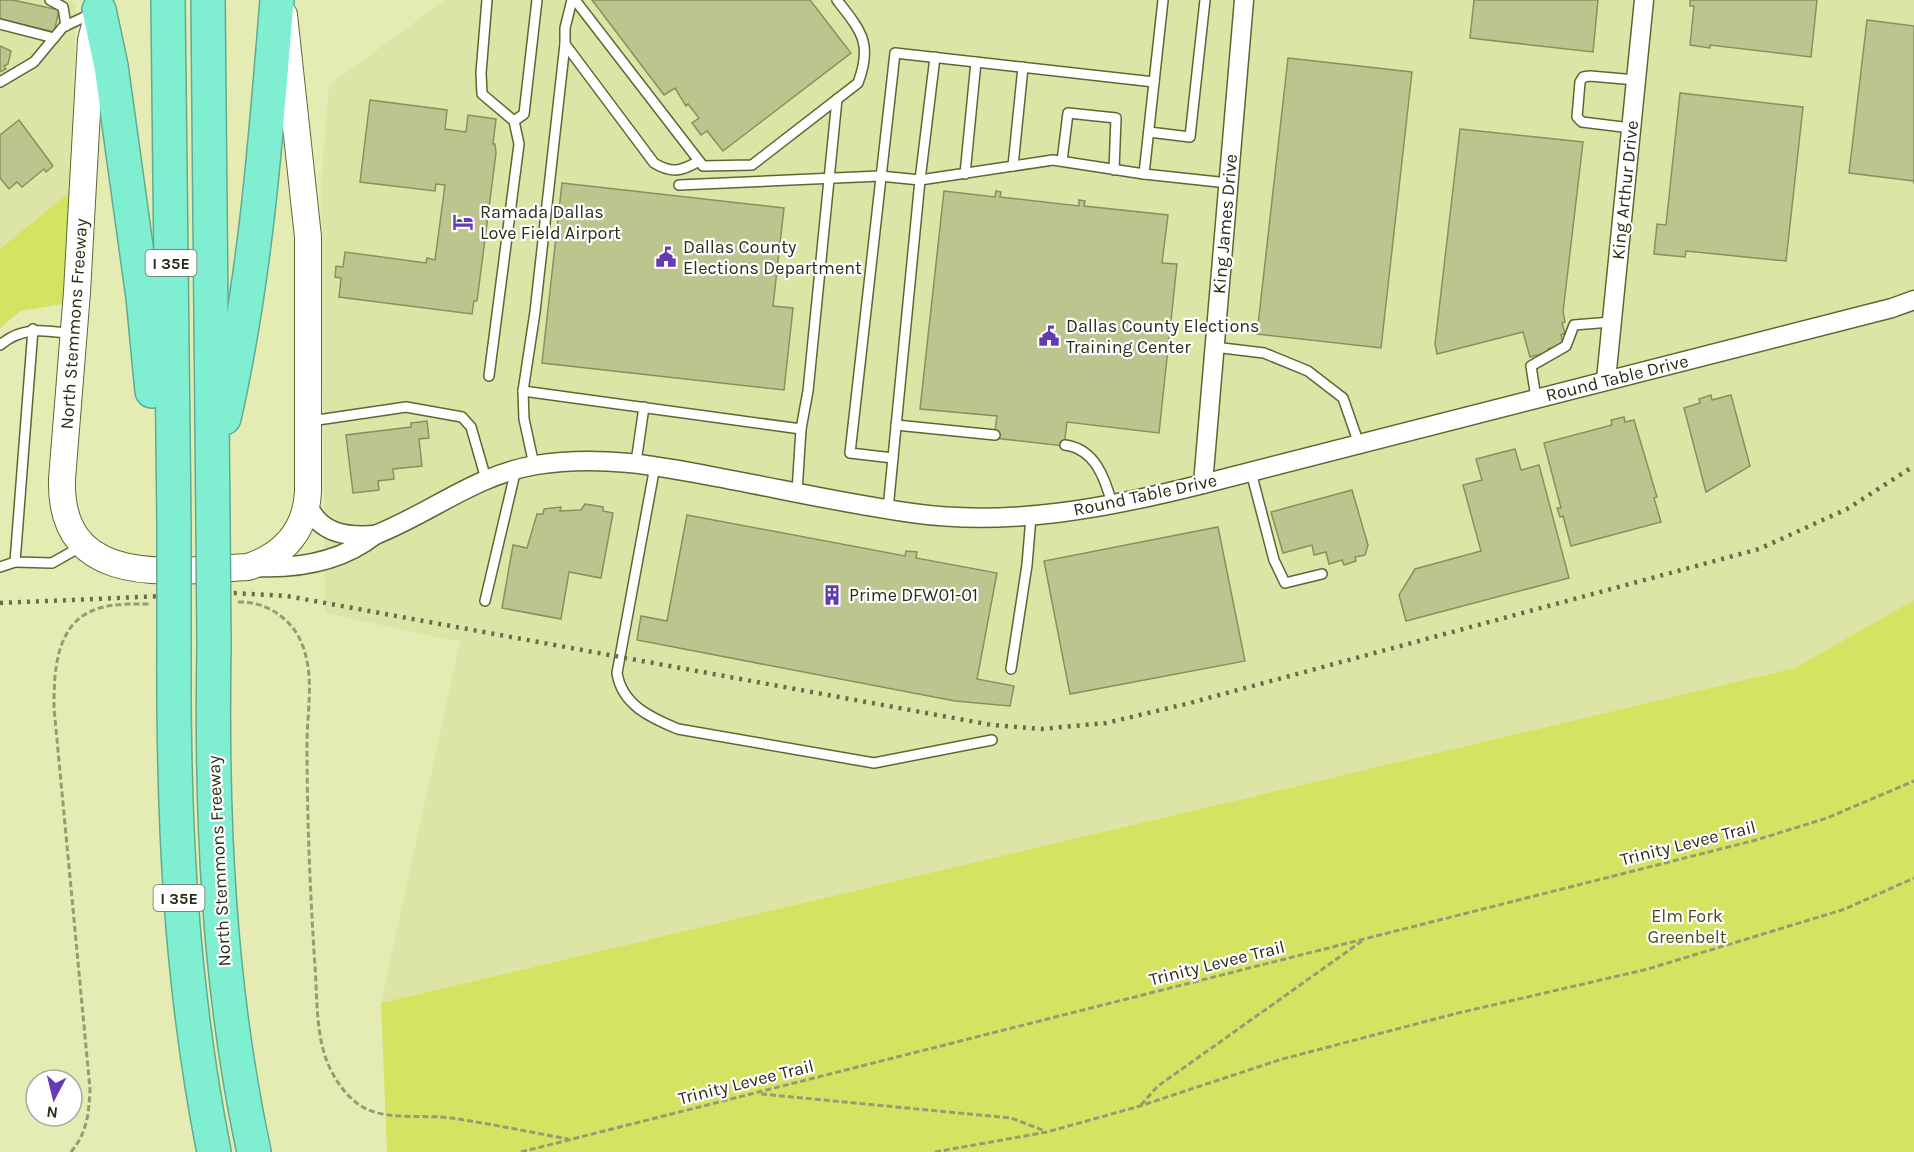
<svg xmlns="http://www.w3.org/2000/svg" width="1914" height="1152" font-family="Karla,sans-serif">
<rect width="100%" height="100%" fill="#e4ecb4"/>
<g fill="#dce5a5">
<path d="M 0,0 L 70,0 L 76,4 L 72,190 L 0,249 Z"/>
<path d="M 445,0 L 1914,0 L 1914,600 L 1795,668 L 381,1003 L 460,642 L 325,613 L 321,186 L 329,85 Z"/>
</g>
<g fill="#d5e363">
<path d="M 72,190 L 63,304 L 20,311 L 0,328 L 0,249 Z"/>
<path d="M 1914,600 L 1914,1152 L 387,1152 L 381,1003 L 1795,668 Z"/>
</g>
<g fill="#bdc58e" stroke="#8a905c" stroke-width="1.5">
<path d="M 0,0 L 13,0 L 59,10 L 54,32 L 0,19 Z"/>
<path d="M 592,0 L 810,0 L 851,53 L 723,151 L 707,131 L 701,135 L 692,123 L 699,118 L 688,104 L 686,106 L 675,88 L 664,95 Z"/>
<path d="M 1474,0 L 1598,0 L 1593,52 L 1470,38 Z"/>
<path d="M 1690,0 L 1817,0 L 1811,57 L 1710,45 L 1710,48 L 1690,45 L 1694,6 L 1690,6 Z"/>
<path d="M 1867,20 L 1914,26 L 1914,184 L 1914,181 L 1849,173 Z"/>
<path d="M 0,46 L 11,51 L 8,64 L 4,66 L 6,69 L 0,72 Z"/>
<path d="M 1288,58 L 1412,72 L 1381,348 L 1257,334 Z"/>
<path d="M 1680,93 L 1803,107 L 1786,261 L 1686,251 L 1685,257 L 1654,254 L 1657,224 L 1666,225 Z"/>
<path d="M 370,100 L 447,110 L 445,129 L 466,132 L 468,115 L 496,119 L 493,144 L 495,144 L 496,153 L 477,301 L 474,301 L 472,314 L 339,297 L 341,278 L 335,277 L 336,266 L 343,267 L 345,252 L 426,263 L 427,258 L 435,260 L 445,185 L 436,184 L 435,191 L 360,182 Z"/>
<path d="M 19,120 L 53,166 L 46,172 L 44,169 L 22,187 L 17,182 L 9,189 L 0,178 L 0,135 Z"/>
<path d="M 1460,129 L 1583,142 L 1563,312 L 1565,322 L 1562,323 L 1565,333 L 1561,335 L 1563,344 L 1548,349 L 1549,352 L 1530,357 L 1523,332 L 1437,354 L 1435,344 Z"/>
<path d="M 562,183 L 784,208 L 773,306 L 793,308 L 784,390 L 542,363 Z"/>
<path d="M 944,191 L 995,197 L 996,191 L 1001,192 L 1000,197 L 1079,206 L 1079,200 L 1085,201 L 1084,206 L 1168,215 L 1162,263 L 1177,264 L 1159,433 L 1067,422 L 1064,446 L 994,438 L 997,416 L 920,409 Z"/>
<path d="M 1711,395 L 1712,400 L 1731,395 L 1750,466 L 1706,492 L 1684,408 L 1700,403 L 1699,399 Z"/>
<path d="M 1624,417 L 1625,422 L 1634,420 L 1657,497 L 1654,498 L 1661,522 L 1571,546 L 1563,516 L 1560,517 L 1557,508 L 1561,508 L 1544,443 L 1612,425 L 1611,420 Z"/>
<path d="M 427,421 L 429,438 L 419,439 L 422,466 L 393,469 L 394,479 L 378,481 L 379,490 L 353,493 L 346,435 L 411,427 L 411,423 Z"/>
<path d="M 1515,449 L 1521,470 L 1539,465 L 1569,578 L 1406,621 L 1399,595 L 1415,569 L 1481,551 L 1463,485 L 1482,480 L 1476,459 Z"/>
<path d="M 1352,490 L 1368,545 L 1365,555 L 1355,557 L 1356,561 L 1344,565 L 1342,560 L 1329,564 L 1326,552 L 1314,555 L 1312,545 L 1283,553 L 1271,512 Z"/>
<path d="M 585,504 L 603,507 L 603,511 L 613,513 L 601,578 L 569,572 L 561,619 L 502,608 L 513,545 L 527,548 L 537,514 L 543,514 L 544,509 L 561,507 L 560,511 L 581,510 Z"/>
<path d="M 687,515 L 905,556 L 906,551 L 917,552 L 916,558 L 997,573 L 977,679 L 1014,686 L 1010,706 L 955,701 L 637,640 L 641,616 L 667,621 Z"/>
<path d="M 1218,527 L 1245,661 L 1070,694 L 1044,561 Z"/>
</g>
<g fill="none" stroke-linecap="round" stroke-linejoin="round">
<g stroke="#606633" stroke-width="12">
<g id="service">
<path d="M 50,0 L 63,7 L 66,26"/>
<path d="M 487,0 L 481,73 L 482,94 L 514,121 L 519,144 L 489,376"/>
<path d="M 572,0 L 565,28 L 565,44 L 654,163 C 672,174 682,171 699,161"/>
<path d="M 575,0 L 703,166 L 752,165 L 858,83 C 873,43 861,31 837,0"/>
<path d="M 0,24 L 54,38"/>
<path d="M 935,57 L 920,180 L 1053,160 L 1144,174 L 1228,183"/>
<path d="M 0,82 L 34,62 L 63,27 L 93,13"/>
<path d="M 514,121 L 524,114 L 537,0"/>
<path d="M 1631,128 L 1582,122 L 1577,117 L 1580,82 L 1583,77 L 1590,76 L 1636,80"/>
<path d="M 1149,132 L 1190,137 L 1205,0"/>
<path d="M 1062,161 L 1068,113 L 1116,118 L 1114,170"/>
<path d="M 1013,166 L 1023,67"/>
<path d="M 965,174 L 976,62"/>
<path d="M 1144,174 L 1163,0"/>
<path d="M 679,185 L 880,176 L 920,180 L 888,509"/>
<path d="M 33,329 L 15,562 L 52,563 L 82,546"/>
<path d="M 0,345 C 23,326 44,330 72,334"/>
<path d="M 1214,347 L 1264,353 L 1308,371 L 1343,398 L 1359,444"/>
<path d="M 523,391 L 535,312 L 565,44"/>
<path d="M 1536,398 L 1531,366 L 1566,346 L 1574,325 L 1611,322"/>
<path d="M 311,421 L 406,407 L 462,417 L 471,427 L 486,479"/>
<path d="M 896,425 L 995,435"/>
<path d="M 801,429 L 808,391 L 837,99"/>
<path d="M 1065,445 C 1095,449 1105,478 1112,504"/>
<path d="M 893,458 L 850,453 L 895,53 L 1154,82"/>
<path d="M 636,462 L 644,407"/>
<path d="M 534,465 L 524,419 L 523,391 L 801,429 L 797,492"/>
<path d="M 655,466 L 617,673 C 622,705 651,718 678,729 L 874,763 L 992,740"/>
<path d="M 1251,472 L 1274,560 L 1285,583 L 1322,574"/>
<path d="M 0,567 L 15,562"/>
<path d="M 485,601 L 516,469"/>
<path d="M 1011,669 L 1027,565 L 1031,517"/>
</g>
</g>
<g stroke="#606633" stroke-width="21">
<g id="minor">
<path d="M 1606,380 L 1644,0"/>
<path d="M 1203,484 L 1244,0"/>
<path d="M 307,503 C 319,534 346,537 375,535"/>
<path d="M 253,567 C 295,569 341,562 375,535 C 431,513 475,475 536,465 C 598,455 655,465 716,477 C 781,489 846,504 912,513 C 1009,527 1108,508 1203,484 L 1892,308 L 1914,300"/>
</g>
</g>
<g stroke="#606633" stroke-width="28">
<path id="secondary" d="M 97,17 L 91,40 L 77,292 L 62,479 C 59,590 170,571 248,567 C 284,555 306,530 308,492 L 308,237 L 284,15"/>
</g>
<g stroke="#62aa90" stroke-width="36">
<g id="motorway">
<path d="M 168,0 L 174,525"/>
<path d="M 208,0 L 213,524"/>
<path d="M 99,10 L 111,66 L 143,297 L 152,391"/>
<path d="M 224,418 C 255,282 266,139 277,0"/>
<path d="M 174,643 C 173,817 180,980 214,1152"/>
<path d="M 214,645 C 211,815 218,985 254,1152"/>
</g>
</g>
<g stroke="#969c72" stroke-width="3" stroke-dasharray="6 3" stroke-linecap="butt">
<path d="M 238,602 C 265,601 292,618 302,644 C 315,677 307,710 307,743 C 307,818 310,892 315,966 C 317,995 316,1028 325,1056 C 331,1074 343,1093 358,1104 C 383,1122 423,1114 452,1118 C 491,1124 530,1132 568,1139"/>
<path d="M 761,1094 L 1011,1118 L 1045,1131"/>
<path d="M 1141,1105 L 1158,1086 L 1362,941"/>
<path d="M 71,1152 C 87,1133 89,1113 90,1089 L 54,708 C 54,673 55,625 94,610 C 111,603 132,604 151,604"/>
<path d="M 521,1152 L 1756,840 L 1827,818 L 1914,781"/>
<path d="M 935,1152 L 1047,1132 L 1140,1106 L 1279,1060 L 1454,1014 L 1648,969 L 1845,909 L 1914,878"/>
</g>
<use href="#service" stroke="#fff" stroke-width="9"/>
<use href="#minor" stroke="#fff" stroke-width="18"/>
<use href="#secondary" stroke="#fff" stroke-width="26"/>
<use href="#motorway" stroke="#80eed1" stroke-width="33"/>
<path stroke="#676c4a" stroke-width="4.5" stroke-dasharray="3 6" stroke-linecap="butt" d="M 0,603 L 234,593 L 287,596 L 992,725 L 1041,729 L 1106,723 L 1186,704 L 1759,549 L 1847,509 L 1914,466"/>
<g stroke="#62aa90" stroke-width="36" stroke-linecap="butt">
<g id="motorway-bridge">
<path d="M 213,524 L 214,645"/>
<path d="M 174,525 L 174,643"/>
</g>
</g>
<use href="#motorway-bridge" stroke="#80eed1" stroke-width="33"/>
</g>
<defs>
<g id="hotel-bare" transform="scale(1.62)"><path d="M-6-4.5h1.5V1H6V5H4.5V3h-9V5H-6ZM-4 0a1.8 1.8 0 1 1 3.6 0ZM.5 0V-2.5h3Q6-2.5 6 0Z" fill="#653bb3" stroke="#fff" stroke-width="2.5" paint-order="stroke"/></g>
<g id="civic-bare" transform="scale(1.62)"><path d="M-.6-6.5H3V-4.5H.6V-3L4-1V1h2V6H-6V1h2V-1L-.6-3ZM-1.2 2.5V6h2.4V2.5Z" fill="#653bb3" stroke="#fff" stroke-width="2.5" paint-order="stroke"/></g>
<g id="building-bare" transform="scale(1.62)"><path d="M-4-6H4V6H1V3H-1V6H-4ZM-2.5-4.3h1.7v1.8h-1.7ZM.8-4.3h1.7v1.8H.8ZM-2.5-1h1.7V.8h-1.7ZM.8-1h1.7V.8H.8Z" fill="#653bb3" stroke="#fff" stroke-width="2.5" paint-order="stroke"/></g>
</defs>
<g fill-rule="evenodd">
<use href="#hotel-bare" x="463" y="222"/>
<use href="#civic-bare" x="666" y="257"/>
<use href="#civic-bare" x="1049" y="336"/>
<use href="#building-bare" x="832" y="595"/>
</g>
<g text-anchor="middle" stroke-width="4.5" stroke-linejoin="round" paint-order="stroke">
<g fill="#fff" stroke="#696b5c" stroke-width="1.5">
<rect x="145.5" y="250" width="51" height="26" rx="4.5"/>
<rect x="153.5" y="885" width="51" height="26" rx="4.5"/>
</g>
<g font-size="16" font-weight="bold" fill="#292c16">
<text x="171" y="269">I 35E</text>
<text x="179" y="904">I 35E</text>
</g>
<g font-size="18" fill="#292c16" stroke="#fff">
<text transform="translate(1625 190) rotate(-84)" y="6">King Arthur Drive</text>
<text transform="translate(1225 224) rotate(-85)" y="6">King James Drive</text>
<text transform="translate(74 324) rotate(-86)" y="6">North Stemmons Freeway</text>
<text transform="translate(1617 378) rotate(-14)" y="6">Round Table Drive</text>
<text transform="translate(1145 495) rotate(-12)" y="6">Round Table Drive</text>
<text transform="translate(1688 843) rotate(-14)" y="6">Trinity Levee Trail</text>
<text transform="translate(219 861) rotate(-93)" y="6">North Stemmons Freeway</text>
<text transform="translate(1217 963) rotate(-14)" y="6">Trinity Levee Trail</text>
<text transform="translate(746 1082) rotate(-14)" y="6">Trinity Levee Trail</text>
</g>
<g font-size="18" fill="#292c16" stroke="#fff" text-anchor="start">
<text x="480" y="218">Ramada Dallas<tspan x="480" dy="21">Love Field Airport</tspan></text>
<text x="683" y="253">Dallas County<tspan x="683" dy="21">Elections Department</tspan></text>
<text x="1066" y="332">Dallas County Elections<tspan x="1066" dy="21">Training Center</tspan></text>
<text x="849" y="601">Prime DFW01-01</text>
</g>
<g font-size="18" fill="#494f19" stroke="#fff">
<text x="1687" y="922">Elm Fork<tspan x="1687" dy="21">Greenbelt</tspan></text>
</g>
</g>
<g transform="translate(54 1098) rotate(187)"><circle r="28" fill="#ffffff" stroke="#a9aba2" stroke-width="1.5"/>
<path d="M0-4.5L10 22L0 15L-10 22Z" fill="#653bb3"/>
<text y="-9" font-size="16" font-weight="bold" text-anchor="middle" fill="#292c16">N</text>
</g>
</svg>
